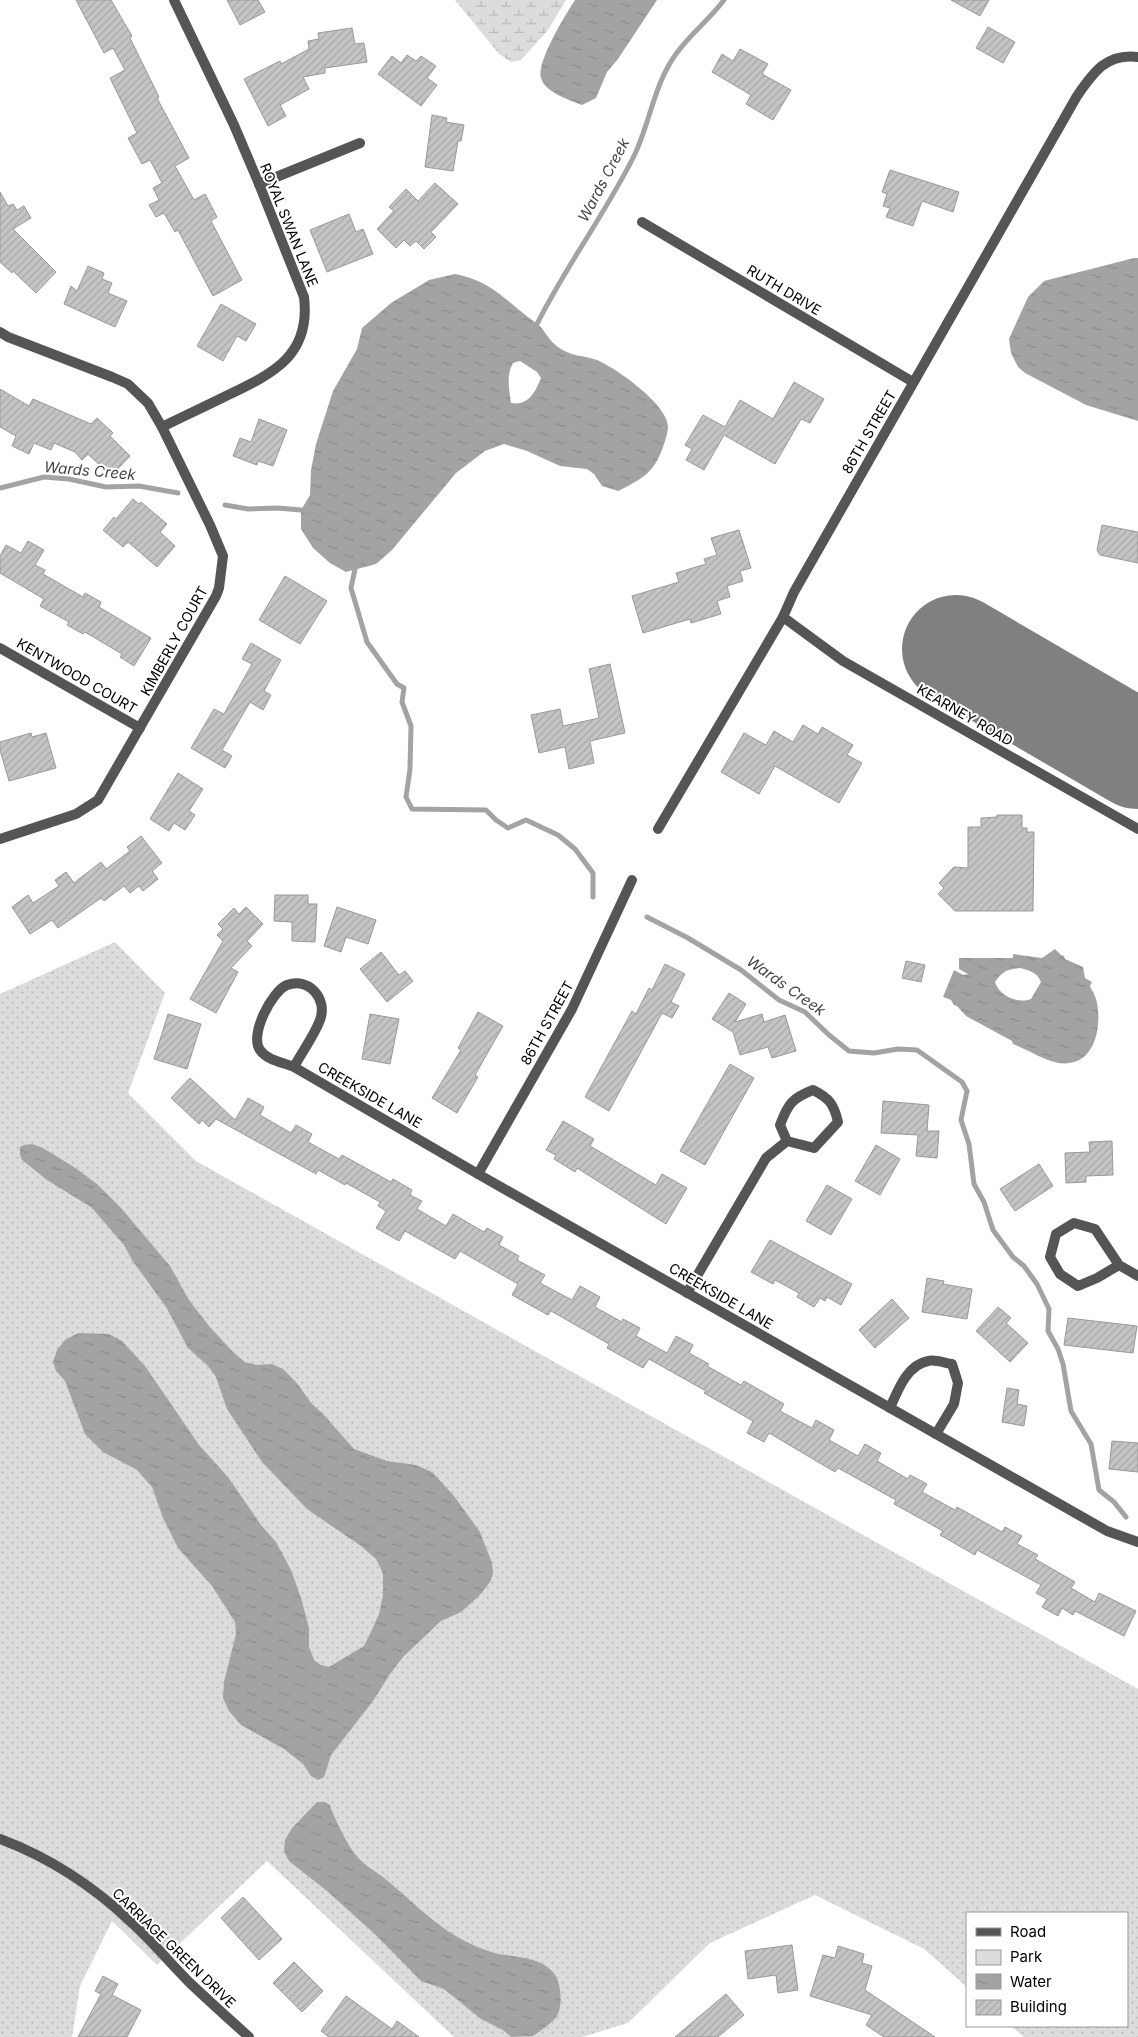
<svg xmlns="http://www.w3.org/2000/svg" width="1138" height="2037" font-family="Inter,sans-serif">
<defs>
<pattern id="green-dots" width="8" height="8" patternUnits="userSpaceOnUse" patternTransform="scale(1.25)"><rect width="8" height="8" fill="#dcdcdc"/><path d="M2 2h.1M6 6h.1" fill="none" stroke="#bbb" stroke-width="1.8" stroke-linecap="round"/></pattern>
<pattern id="wetland-marsh" width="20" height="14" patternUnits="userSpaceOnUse" patternTransform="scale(1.25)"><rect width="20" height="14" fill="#dcdcdc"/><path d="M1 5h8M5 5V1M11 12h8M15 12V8" fill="none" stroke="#bbb"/></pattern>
<pattern id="water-ripples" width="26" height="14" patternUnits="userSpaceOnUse" patternTransform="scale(1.25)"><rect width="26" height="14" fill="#a3a3a3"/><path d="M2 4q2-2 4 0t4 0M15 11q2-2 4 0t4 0" fill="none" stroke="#8b8b8b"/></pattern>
<pattern id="building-hatch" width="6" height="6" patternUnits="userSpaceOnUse" patternTransform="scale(1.25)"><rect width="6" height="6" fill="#c4c4c4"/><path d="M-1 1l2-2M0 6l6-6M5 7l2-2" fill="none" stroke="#a7a7a7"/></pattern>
</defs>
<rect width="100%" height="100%" fill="#fff"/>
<path fill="url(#green-dots)" d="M 115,942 L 165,993 L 128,1093 L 196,1161 L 1138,1689 L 1138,2037 L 1024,2037 L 1011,2026 L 1127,2026 L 1127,1913 L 967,1913 L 967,1987 L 924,1949 L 815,1895 L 710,1943 L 628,2023 L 582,2037 L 454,2037 L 267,1861 L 157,1965 L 112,1921 L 80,1986 L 72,2037 L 0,2037 L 0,994 Z"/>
<path fill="url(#wetland-marsh)" d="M 455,0 L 566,0 L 548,30 L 521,60 L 511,62 L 499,54 Z"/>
<g fill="url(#water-ripples)" fill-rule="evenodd">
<path d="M 575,0 L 657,0 L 618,59 L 607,72 L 596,98 L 582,105 C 569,100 545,92 541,78 C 536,62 566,14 575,0 Z"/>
<path d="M 1134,258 L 1138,258 L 1138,421 L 1086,405 L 1025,373 L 1018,367 L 1011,353 L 1009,339 L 1028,297 L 1044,281 Z"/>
<path d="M 455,274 C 488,281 498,293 523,313 C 528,318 536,322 541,327 C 547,335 550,341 558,347 C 572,357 583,355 597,360 C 616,368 667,404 668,426 C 668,431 666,439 664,444 C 655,472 644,478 618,491 L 602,486 L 594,474 L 587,469 L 560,466 L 527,451 L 504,444 L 485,451 L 456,473 L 392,550 L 376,564 L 346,572 L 330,563 L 313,548 L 301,529 L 301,510 L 310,495 L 311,470 L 316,444 L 333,391 L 357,349 L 362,328 L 391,303 L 429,280 ZM 520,361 L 537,372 L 541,378 C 535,393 528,406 511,403 C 509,388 506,376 513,363 Z"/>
<path d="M 1055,949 L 1061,955 L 1064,956 L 1065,959 L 1083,967 L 1085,978 L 1092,982 L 1090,986 C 1093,993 1096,996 1097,1003 C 1102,1029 1094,1068 1059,1063 C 1043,1060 1029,1050 1013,1044 L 1012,1041 L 966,1016 L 957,1006 L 954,1005 L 951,1000 L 943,997 L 954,970 L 963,975 L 968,974 L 959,969 L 959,958 L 1013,958 L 1013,954 L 1042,958 ZM 1020,968 C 1030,971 1037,972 1041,982 L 1031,999 C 1018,1004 999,996 995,982 C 1002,971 1008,969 1020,968 Z"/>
<path d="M 32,1144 L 43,1148 L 74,1167 L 97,1184 L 122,1209 L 170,1266 L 189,1300 L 209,1326 L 233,1352 L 245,1362 L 257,1365 L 272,1364 L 283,1369 L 297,1383 L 311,1403 L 324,1415 L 354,1449 L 387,1461 L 416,1465 L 432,1472 L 454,1496 L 480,1532 L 492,1563 L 493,1574 L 490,1582 L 479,1596 L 461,1612 L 441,1621 L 403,1657 L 390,1674 L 373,1701 L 331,1755 L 324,1777 L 318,1780 L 311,1776 L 303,1764 L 284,1749 L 241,1725 L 229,1711 L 223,1698 L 224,1682 L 236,1634 L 235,1622 L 212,1586 L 178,1548 L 163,1518 L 152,1487 L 137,1470 L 103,1452 L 85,1434 L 65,1381 L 56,1371 L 53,1362 L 57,1350 L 65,1340 L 78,1333 L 109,1334 L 122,1341 L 145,1366 L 199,1445 L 228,1477 L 261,1525 L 276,1542 L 291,1570 L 301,1598 L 309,1628 L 309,1647 L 314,1660 L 321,1665 L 329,1667 L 364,1646 L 370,1634 L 379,1614 L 383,1595 L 383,1573 L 376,1559 L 361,1546 L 307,1509 L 262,1462 L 227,1409 L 216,1377 L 208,1366 L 188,1348 L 166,1307 L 132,1260 L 124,1245 L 91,1207 L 47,1180 L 22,1160 L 20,1154 L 20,1147 L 24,1145 Z"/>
<path d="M 317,1802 L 325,1802 L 330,1805 L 331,1809 C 339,1826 346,1844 359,1859 C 366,1866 375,1871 383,1877 C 421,1908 443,1936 491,1952 C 511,1958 537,1955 552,1971 C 561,1980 563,2002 558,2014 C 555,2021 539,2032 533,2036 L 511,2037 L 503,2030 L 481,2019 L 444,1989 L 421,1981 L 377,1936 L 327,1891 L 289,1861 L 284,1851 L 285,1840 L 292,1828 Z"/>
</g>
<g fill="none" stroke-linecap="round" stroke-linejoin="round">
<g stroke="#a3a3a3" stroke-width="5">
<path d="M 537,324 C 566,266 605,214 634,156 C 650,123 654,84 676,54 C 690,34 710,19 724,0"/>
<path d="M 0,488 L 44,477 L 69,479 L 106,487 L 139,486 L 178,493"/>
<path d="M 225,505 L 248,509 L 277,508 L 301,510"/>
<path d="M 355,569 L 351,588 L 367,642 L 397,684 L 404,688 L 402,702 L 411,726 L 410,769 L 406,797 L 412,809 L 486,810 L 496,820 L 508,828 L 526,820 L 558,835 L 575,849 L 593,873 L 593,897"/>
<path d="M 647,917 L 688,938 L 741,970 L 779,1000 L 805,1012 L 829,1035 L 849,1051 L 874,1053 L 898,1049 L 917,1050 L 962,1082 L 967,1091 L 961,1120 L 969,1144 L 974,1184 L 984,1202 L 993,1230 L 1013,1257 L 1024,1266 L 1037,1284 L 1049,1309 L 1048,1331 L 1058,1349 L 1063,1364 L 1071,1411 L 1091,1444 L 1099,1490 L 1114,1502 L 1126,1517"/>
</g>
<path stroke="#808080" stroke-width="108" d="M 956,649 L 1138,755"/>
</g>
<g fill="url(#building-hatch)" stroke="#999">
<path d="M 76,0 L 111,0 L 132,36 L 130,38 L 159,97 L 157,98 L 189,158 L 175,166 L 194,200 L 205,194 L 217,217 L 211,221 L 242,280 L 213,296 L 178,230 L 175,232 L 164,213 L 156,217 L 149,205 L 159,200 L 153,188 L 162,183 L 150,160 L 142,164 L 128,138 L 137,133 L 110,78 L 125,70 L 113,48 L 104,53 Z"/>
<path d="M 227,0 L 258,0 L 265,12 L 240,25 Z"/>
<path d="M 951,0 L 989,0 L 980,16 Z"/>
<path d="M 988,27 L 1015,42 L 1003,63 L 976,48 Z"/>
<path d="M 352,28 L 355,44 L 364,43 L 367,62 L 325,68 L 325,73 L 303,77 L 309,89 L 280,105 L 286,116 L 268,126 L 244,79 L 280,61 L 281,64 L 309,49 L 308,41 L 319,39 L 318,33 Z"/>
<path d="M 740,49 L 768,64 L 762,74 L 791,90 L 773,120 L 746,104 L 751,95 L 712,72 L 722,54 L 733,61 Z"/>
<path d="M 407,55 L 416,61 L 421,56 L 436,66 L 427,78 L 437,85 L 421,106 L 378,74 L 392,56 L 401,63 Z"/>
<path d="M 432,115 L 447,118 L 446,122 L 464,125 L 461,141 L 458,141 L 453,171 L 425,167 Z"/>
<path d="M 890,170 L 959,192 L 953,212 L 922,201 L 913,226 L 886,217 L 890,208 L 883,206 L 887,194 L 882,192 Z"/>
<path d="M 435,183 L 458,204 L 431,232 L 436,237 L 424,249 L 416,241 L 410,246 L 404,240 L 396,248 L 377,229 L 394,211 L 389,207 L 406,189 L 418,201 Z"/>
<path d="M 0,192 L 8,206 L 13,204 L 17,210 L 24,206 L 31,218 L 13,229 L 56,272 L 36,293 L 13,271 L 12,273 L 0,262 Z"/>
<path d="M 349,214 L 356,232 L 363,229 L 373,254 L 327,272 L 310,230 Z"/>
<path d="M 88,266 L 104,273 L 102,279 L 112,283 L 108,293 L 127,301 L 115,327 L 64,304 L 71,286 L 77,291 Z"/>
<path d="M 221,304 L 256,324 L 246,341 L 237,336 L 223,361 L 197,346 Z"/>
<path d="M 794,382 L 824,399 L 810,423 L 801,419 L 775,464 L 724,435 L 704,470 L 686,460 L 692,449 L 685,445 L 703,415 L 725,427 L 740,400 L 773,419 Z"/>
<path d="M 0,389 L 29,406 L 33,399 L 91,424 L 97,418 L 113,433 L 110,436 L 130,456 L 111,476 L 88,454 L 82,460 L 75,452 L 54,443 L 51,450 L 34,443 L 29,454 L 12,446 L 16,436 L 0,427 Z"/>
<path d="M 259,419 L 287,430 L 273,466 L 258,461 L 257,465 L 233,456 L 240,438 L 251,442 Z"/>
<path d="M 133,499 L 139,504 L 141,502 L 167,524 L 160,532 L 175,546 L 157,567 L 128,542 L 123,547 L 103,530 L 114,517 L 116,519 Z"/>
<path d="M 1102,525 L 1138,532 L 1138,563 L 1100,555 L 1097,550 Z"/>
<path d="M 739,530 L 751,568 L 740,571 L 743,581 L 727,586 L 730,597 L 717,601 L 721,614 L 691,623 L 690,619 L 643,633 L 632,596 L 679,582 L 676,573 L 706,564 L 704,559 L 717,555 L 711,538 Z"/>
<path d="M 28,541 L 44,550 L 35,565 L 45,570 L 43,574 L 83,597 L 85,593 L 101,602 L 99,607 L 151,638 L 134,666 L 120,657 L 122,654 L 85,632 L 83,634 L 67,625 L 69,622 L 40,606 L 44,599 L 0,573 L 0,556 L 6,545 L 21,553 Z"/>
<path d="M 285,576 L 327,601 L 300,644 L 259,620 Z"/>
<path d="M 251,643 L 281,660 L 264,691 L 271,695 L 263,710 L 250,702 L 222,750 L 232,756 L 225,768 L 191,748 L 214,709 L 224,714 L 252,664 L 242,659 Z"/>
<path d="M 610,664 L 625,733 L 590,741 L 594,763 L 569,769 L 565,747 L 539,753 L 531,715 L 560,709 L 563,726 L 599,718 L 589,669 Z"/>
<path d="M 803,725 L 818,734 L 822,727 L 853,745 L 847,755 L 862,763 L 839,803 L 775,766 L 759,794 L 721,772 L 744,733 L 766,745 L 774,731 L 793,742 Z"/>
<path d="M 31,733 L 32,737 L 46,733 L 56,768 L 9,781 L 0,750 L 0,742 Z"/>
<path d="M 178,773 L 203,789 L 189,811 L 195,815 L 185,830 L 174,823 L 169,831 L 150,819 Z"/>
<path d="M 997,815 L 1022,815 L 1022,828 L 1027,828 L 1027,832 L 1034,832 L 1033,911 L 955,911 L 938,894 L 944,888 L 939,883 L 954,867 L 968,868 L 968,827 L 981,827 L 981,818 L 997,817 Z"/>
<path d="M 141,836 L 162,863 L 152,871 L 158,879 L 143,891 L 139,886 L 130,893 L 124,886 L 104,901 L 101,898 L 58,928 L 52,920 L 30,934 L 12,907 L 28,895 L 33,903 L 59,886 L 55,880 L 66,872 L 74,883 L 101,862 L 106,869 L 130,851 L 127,847 Z"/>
<path d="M 275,895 L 308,895 L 308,904 L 317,904 L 315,942 L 292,941 L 292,922 L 274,921 Z"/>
<path d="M 246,907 L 263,924 L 247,941 L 252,946 L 231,968 L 238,972 L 216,1013 L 190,999 L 223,941 L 217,935 L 223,929 L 218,924 L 234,908 L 239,914 Z"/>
<path d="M 337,907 L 376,920 L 368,944 L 346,937 L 341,952 L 324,946 Z"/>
<path d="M 381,952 L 399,975 L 405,971 L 413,981 L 387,1002 L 360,969 Z"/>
<path d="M 906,961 L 925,965 L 921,982 L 902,978 Z"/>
<path d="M 665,964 L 685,974 L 671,1002 L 679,1006 L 672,1018 L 662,1013 L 609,1111 L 585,1097 L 632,1011 L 636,1014 L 649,988 L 652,990 Z"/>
<path d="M 729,993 L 746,1004 L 735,1022 L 762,1014 L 764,1022 L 785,1015 L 796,1051 L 772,1058 L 768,1047 L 740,1055 L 733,1032 L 712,1019 Z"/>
<path d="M 478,1012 L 503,1026 L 475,1075 L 478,1077 L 457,1113 L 432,1098 L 461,1050 L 458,1048 Z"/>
<path d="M 168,1014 L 201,1024 L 187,1069 L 154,1059 Z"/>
<path d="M 370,1014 L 399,1019 L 390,1064 L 362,1059 Z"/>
<path d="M 730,1064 L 754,1078 L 705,1165 L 680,1151 Z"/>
<path d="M 190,1078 L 235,1120 L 248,1098 L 264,1107 L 260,1115 L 291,1133 L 296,1125 L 312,1134 L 308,1142 L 339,1159 L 342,1155 L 391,1182 L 393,1179 L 412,1190 L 410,1195 L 422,1201 L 417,1209 L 446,1226 L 453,1214 L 484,1232 L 487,1228 L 503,1237 L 499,1245 L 519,1256 L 517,1260 L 545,1275 L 540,1283 L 572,1300 L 580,1286 L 600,1297 L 595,1307 L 622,1322 L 623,1319 L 640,1328 L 636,1336 L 667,1353 L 676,1336 L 693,1345 L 689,1353 L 709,1364 L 707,1366 L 741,1385 L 744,1381 L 784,1404 L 780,1411 L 812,1428 L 816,1420 L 834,1430 L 829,1440 L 858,1456 L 865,1444 L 881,1453 L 877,1461 L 908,1479 L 910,1475 L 927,1484 L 922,1492 L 955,1510 L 957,1507 L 1002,1532 L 1005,1527 L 1022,1536 L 1017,1544 L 1038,1555 L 1035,1559 L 1075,1582 L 1071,1588 L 1095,1602 L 1099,1593 L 1136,1611 L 1124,1636 L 1075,1611 L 1073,1615 L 1062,1608 L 1058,1616 L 1042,1607 L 1047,1599 L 1036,1593 L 1041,1585 L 977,1550 L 975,1555 L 940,1535 L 943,1531 L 894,1504 L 896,1500 L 838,1468 L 835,1472 L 769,1433 L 764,1442 L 747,1433 L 753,1421 L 704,1393 L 706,1391 L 649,1359 L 643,1368 L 607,1348 L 609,1344 L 551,1311 L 548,1315 L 512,1295 L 518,1284 L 460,1251 L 455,1259 L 405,1231 L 399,1241 L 376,1228 L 386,1211 L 378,1206 L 380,1202 L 346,1183 L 345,1185 L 318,1170 L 316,1174 L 216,1119 L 209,1127 L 202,1120 L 199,1124 L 171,1098 Z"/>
<path d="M 883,1101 L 929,1105 L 927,1131 L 939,1131 L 937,1158 L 916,1156 L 918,1135 L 881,1133 Z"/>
<path d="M 563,1121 L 594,1139 L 590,1146 L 656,1185 L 662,1174 L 687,1188 L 666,1224 L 577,1168 L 575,1172 L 554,1159 L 556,1155 L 546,1150 Z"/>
<path d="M 1112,1141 L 1113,1175 L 1086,1176 L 1086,1182 L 1066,1183 L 1065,1153 L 1090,1152 L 1089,1142 Z"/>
<path d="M 876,1145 L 900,1159 L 880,1195 L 855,1181 Z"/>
<path d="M 1039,1164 L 1053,1186 L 1015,1211 L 1000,1189 Z"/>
<path d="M 827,1185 L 852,1199 L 831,1235 L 806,1221 Z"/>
<path d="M 770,1240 L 852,1284 L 841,1305 L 827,1297 L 825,1301 L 820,1298 L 814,1307 L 797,1297 L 799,1293 L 775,1280 L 773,1284 L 751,1272 Z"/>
<path d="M 927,1278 L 944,1281 L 943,1284 L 972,1289 L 967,1319 L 922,1312 Z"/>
<path d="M 892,1299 L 909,1318 L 875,1348 L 859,1330 Z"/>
<path d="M 998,1307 L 1011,1318 L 1006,1323 L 1028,1343 L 1010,1362 L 976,1331 Z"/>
<path d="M 1068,1318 L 1137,1326 L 1133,1353 L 1064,1345 Z"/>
<path d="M 1007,1388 L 1019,1390 L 1017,1404 L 1027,1406 L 1024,1426 L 1002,1422 Z"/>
<path d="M 1112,1441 L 1138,1443 L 1138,1472 L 1109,1469 Z"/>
<path d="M 243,1897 L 282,1939 L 259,1960 L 221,1918 Z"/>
<path d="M 792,1945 L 798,1990 L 778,1993 L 776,1975 L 748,1979 L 745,1951 Z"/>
<path d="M 838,1946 L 864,1954 L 862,1963 L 872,1966 L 865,1990 L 935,2037 L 884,2037 L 866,2025 L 872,2015 L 810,1996 L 823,1955 L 835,1958 Z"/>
<path d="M 294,1962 L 323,1991 L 302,2012 L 273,1983 Z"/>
<path d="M 103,1976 L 118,1984 L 112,1995 L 141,2010 L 127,2037 L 78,2037 L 101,1994 L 95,1991 Z"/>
<path d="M 726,1994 L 744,2015 L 718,2037 L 675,2037 Z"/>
<path d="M 346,1996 L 392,2029 L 397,2021 L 419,2037 L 329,2037 L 321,2031 Z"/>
</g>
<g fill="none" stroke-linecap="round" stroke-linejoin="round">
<g stroke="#555" stroke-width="10">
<path d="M 259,184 L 360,143"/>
<path d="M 642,222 L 913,382"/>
<path d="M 0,332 L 8,337 L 112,377 L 128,384 L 148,403 L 162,427 L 210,525 L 223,556 L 219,588 L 216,596 L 98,800 L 76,814 L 0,839"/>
<path d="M 162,427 C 184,416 206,406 228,395 C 274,373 311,355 304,297 L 259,184 L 234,125 L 174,0"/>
<path d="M 783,617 L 843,661 L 1138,829"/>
<path d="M 0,648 L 140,728"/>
<path d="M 658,829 L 783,617 L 794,592 L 1077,96 C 1093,73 1106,53 1138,57"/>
<path d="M 294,1067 C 302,1052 314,1036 320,1020 C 328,999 309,977 287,985 C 272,991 249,1035 260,1050 C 268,1061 283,1062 294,1067 L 478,1174 L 1107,1531 L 1138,1542"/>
<path d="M 478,1174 L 572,1009 L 632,880"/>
<path d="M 1119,1265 L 1097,1278 L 1078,1286 L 1060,1274 L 1050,1257 L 1056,1234 L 1074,1223 L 1095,1229 L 1119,1265 L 1138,1276"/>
<path d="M 687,1293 L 766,1158 L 787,1141 L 814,1148 L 838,1122 C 834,1104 829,1098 813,1090 C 792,1098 788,1104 780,1125 L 787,1141"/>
<path d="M 890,1408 C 898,1390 907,1365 928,1361 C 935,1359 945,1363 952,1364 L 958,1383 L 954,1404 L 936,1434"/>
<path d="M 0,1839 C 48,1857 94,1887 131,1922 C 152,1941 170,1963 190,1983 C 209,2001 229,2019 249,2037"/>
</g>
</g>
<g text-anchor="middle" stroke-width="4" stroke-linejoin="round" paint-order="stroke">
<g font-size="14" fill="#000" stroke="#fff">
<text transform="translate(289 225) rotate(68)" y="5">ROYAL SWAN LANE</text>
<text transform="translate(784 290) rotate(31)" y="5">RUTH DRIVE</text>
<text transform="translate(869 432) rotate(-60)" y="5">86TH STREET</text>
<text transform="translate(174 641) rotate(-61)" y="5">KIMBERLY COURT</text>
<text transform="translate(77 676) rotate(30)" y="5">KENTWOOD COURT</text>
<text transform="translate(965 715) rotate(30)" y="5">KEARNEY ROAD</text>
<text transform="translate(547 1023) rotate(-61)" y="5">86TH STREET</text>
<text transform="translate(370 1095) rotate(30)" y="5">CREEKSIDE LANE</text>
<text transform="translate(721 1296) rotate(30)" y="5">CREEKSIDE LANE</text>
<text transform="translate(174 1948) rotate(44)" y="5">CARRIAGE GREEN DRIVE</text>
</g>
<g font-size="15" font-style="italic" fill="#444" stroke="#fff">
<text transform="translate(604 180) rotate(-62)" y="5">Wards Creek</text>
<text transform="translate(90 471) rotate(5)" y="5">Wards Creek</text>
<text transform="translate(786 986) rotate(35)" y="5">Wards Creek</text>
</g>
</g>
<rect x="966" y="1912" width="162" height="115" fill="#ffffff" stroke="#999999"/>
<rect x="976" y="1928" width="25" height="8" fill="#555555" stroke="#999999"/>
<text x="1010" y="1937" font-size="15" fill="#000000">Road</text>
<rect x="976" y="1950" width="25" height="15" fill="#dcdcdc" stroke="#999999"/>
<text x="1010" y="1962" font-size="15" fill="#000000">Park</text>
<rect x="976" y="1974" width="25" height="15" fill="url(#water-ripples)" stroke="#999999"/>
<text x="1010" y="1987" font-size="15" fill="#000000">Water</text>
<rect x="976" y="2000" width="25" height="15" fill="url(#building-hatch)" stroke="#999999"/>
<text x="1010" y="2012" font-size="15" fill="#000000">Building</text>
</svg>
